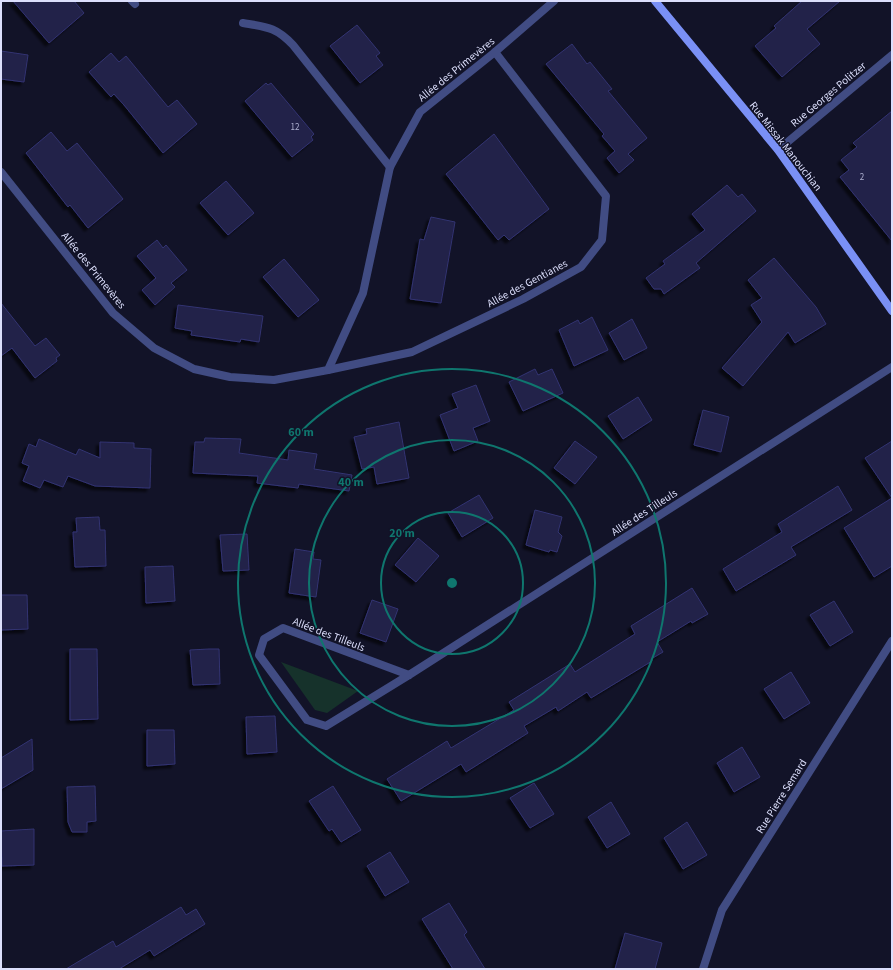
<svg xmlns="http://www.w3.org/2000/svg" width="893" height="970" font-family="'Source Sans 3',sans-serif">
<defs>
<filter id="shadow"><feDropShadow dx="-3.5" dy="3.5" stdDeviation="1" flood-color="#0009"/></filter>
</defs>
<rect width="100%" height="100%" fill="#121328"/>
<path fill="#16322b" d="M 281,662 L 358,691 L 327,713 L 315,710 Z"/>
<g fill="#202048" stroke="#333472" filter="url(#shadow)">
<path d="M 13,1 L 74,1 L 84,13 L 49,43 Z"/>
<path d="M 802,1 L 840,1 L 807,29 L 820,44 L 782,77 L 755,46 L 776,28 L 774,26 Z"/>
<path d="M 357,25 L 380,53 L 376,56 L 383,65 L 360,83 L 330,46 Z"/>
<path d="M 572,44 L 587,64 L 590,62 L 612,89 L 608,91 L 647,138 L 628,154 L 634,160 L 619,173 L 607,158 L 615,151 L 602,136 L 604,134 L 546,64 Z"/>
<path d="M 1,51 L 28,55 L 24,82 L 1,79 Z"/>
<path d="M 111,53 L 119,62 L 126,56 L 168,107 L 177,100 L 197,124 L 163,153 L 124,105 L 114,94 L 111,97 L 89,72 Z"/>
<path d="M 266,83 L 268,85 L 271,83 L 314,134 L 311,137 L 313,140 L 292,157 L 245,101 Z"/>
<path d="M 892,111 L 892,241 L 840,177 L 849,170 L 841,160 L 857,147 L 853,143 Z"/>
<path d="M 51,132 L 67,151 L 77,143 L 123,199 L 88,228 L 70,205 L 68,207 L 26,153 Z"/>
<path d="M 494,134 L 549,209 L 509,240 L 504,235 L 498,240 L 446,174 Z"/>
<path d="M 226,181 L 254,213 L 228,235 L 200,203 Z"/>
<path d="M 727,185 L 738,197 L 742,194 L 756,211 L 696,263 L 700,268 L 664,294 L 661,289 L 654,289 L 646,278 L 665,264 L 663,261 L 705,230 L 692,214 Z"/>
<path d="M 431,217 L 455,222 L 441,303 L 410,299 L 420,239 L 424,240 Z"/>
<path d="M 157,240 L 163,248 L 166,245 L 187,270 L 171,283 L 175,287 L 155,305 L 142,290 L 156,278 L 137,256 Z"/>
<path d="M 774,258 L 816,307 L 826,324 L 795,343 L 788,332 L 743,386 L 722,368 L 762,322 L 751,305 L 762,298 L 748,280 Z"/>
<path d="M 284,259 L 319,300 L 298,317 L 263,277 Z"/>
<path d="M 1,303 L 35,346 L 46,338 L 60,355 L 56,358 L 57,361 L 35,378 L 12,348 L 1,356 Z"/>
<path d="M 178,305 L 263,316 L 259,342 L 241,339 L 240,342 L 191,335 L 192,331 L 175,328 Z"/>
<path d="M 592,317 L 608,350 L 574,366 L 559,330 L 578,320 L 580,324 Z"/>
<path d="M 632,319 L 647,348 L 624,360 L 609,333 Z"/>
<path d="M 535,369 L 538,375 L 552,369 L 563,393 L 523,411 L 509,382 Z"/>
<path d="M 476,385 L 490,421 L 473,428 L 478,441 L 454,451 L 440,415 L 458,408 L 452,394 Z"/>
<path d="M 638,397 L 652,420 L 623,439 L 608,416 Z"/>
<path d="M 703,410 L 729,417 L 721,452 L 694,445 Z"/>
<path d="M 399,422 L 409,478 L 377,484 L 374,467 L 362,469 L 354,437 L 367,434 L 366,429 Z"/>
<path d="M 205,438 L 241,439 L 239,453 L 288,460 L 289,450 L 317,454 L 314,469 L 352,475 L 349,491 L 299,484 L 298,488 L 257,483 L 258,476 L 193,473 L 195,442 L 204,442 Z"/>
<path d="M 39,439 L 76,455 L 79,449 L 100,458 L 100,442 L 134,443 L 134,448 L 151,449 L 150,488 L 95,486 L 68,476 L 63,487 L 44,480 L 40,488 L 23,481 L 29,466 L 22,463 L 29,444 L 36,447 Z"/>
<path d="M 575,441 L 597,457 L 575,484 L 554,468 Z"/>
<path d="M 892,441 L 892,566 L 874,577 L 844,528 L 892,498 L 865,458 Z"/>
<path d="M 838,486 L 852,510 L 791,547 L 796,555 L 736,591 L 723,569 L 782,532 L 778,524 Z"/>
<path d="M 479,495 L 493,518 L 462,537 L 448,513 Z"/>
<path d="M 535,510 L 562,517 L 558,532 L 562,536 L 557,552 L 550,550 L 549,552 L 526,545 Z"/>
<path d="M 99,517 L 100,530 L 105,530 L 106,566 L 75,567 L 73,532 L 77,532 L 76,518 Z"/>
<path d="M 247,534 L 249,570 L 223,571 L 220,535 Z"/>
<path d="M 418,538 L 439,556 L 416,582 L 395,565 Z"/>
<path d="M 295,549 L 314,552 L 313,559 L 321,560 L 316,597 L 289,593 Z"/>
<path d="M 173,566 L 175,601 L 146,603 L 145,567 Z"/>
<path d="M 692,588 L 708,614 L 692,623 L 691,621 L 657,642 L 663,652 L 651,659 L 652,661 L 591,698 L 587,692 L 558,711 L 556,707 L 524,726 L 528,733 L 466,772 L 461,764 L 401,801 L 387,779 L 447,741 L 451,748 L 514,710 L 509,702 L 570,664 L 575,672 L 635,634 L 631,626 Z"/>
<path d="M 1,595 L 27,595 L 28,629 L 1,630 Z"/>
<path d="M 372,600 L 398,609 L 386,642 L 360,633 Z"/>
<path d="M 834,601 L 853,632 L 830,646 L 810,615 Z"/>
<path d="M 70,649 L 97,649 L 98,719 L 70,720 Z"/>
<path d="M 209,649 L 219,649 L 220,684 L 193,685 L 190,650 Z"/>
<path d="M 791,672 L 810,703 L 784,719 L 764,689 Z"/>
<path d="M 275,716 L 277,752 L 247,754 L 246,717 Z"/>
<path d="M 147,730 L 174,730 L 175,764 L 147,766 Z"/>
<path d="M 32,739 L 33,770 L 1,789 L 1,758 Z"/>
<path d="M 742,747 L 760,777 L 734,792 L 717,763 Z"/>
<path d="M 534,783 L 554,814 L 530,828 L 510,798 Z"/>
<path d="M 95,786 L 96,821 L 87,822 L 87,832 L 72,832 L 68,822 L 67,787 Z"/>
<path d="M 333,786 L 361,830 L 341,842 L 332,829 L 329,831 L 309,801 Z"/>
<path d="M 611,802 L 630,834 L 607,848 L 588,817 Z"/>
<path d="M 687,822 L 707,855 L 683,869 L 664,838 Z"/>
<path d="M 34,829 L 34,865 L 2,866 L 1,831 Z"/>
<path d="M 390,852 L 409,882 L 385,896 L 367,866 Z"/>
<path d="M 449,903 L 467,932 L 464,935 L 485,969 L 453,969 L 422,919 Z"/>
<path d="M 181,907 L 186,915 L 196,909 L 205,924 L 154,956 L 150,950 L 119,969 L 66,969 L 113,941 L 116,947 Z"/>
<path d="M 625,933 L 662,943 L 655,969 L 615,969 Z"/>
</g>
<g fill="none" stroke-linecap="round" stroke-linejoin="round">
<g stroke="#414c83" stroke-width="8">
<path d="M 132,1 L 135,4"/>
<path d="M 243,23 C 267,27 276,27 293,45 L 390,167"/>
<path d="M 778,150 L 892,55"/>
<path d="M 1,172 L 113,313 L 154,348 L 194,369 L 230,377 L 274,380 L 328,370 L 363,293 L 390,167 L 420,112 L 495,52 L 554,1"/>
<path d="M 328,370 L 412,352 L 523,299 L 581,267 L 602,240 L 606,196 L 495,52"/>
<path d="M 409,675 L 283,628 L 264,639 L 259,655 L 307,720 L 326,726 L 409,675 L 892,367"/>
<path d="M 703,969 L 722,910 L 892,641"/>
</g>
<path stroke="#7a90f5" stroke-width="8" d="M 655,1 L 778,150 L 892,311"/>
</g>
<g fill="none" stroke="#0f766e" stroke-width="2">
<circle cx="452" cy="583" r="71"/>
<circle cx="452" cy="583" r="143"/>
<circle cx="452" cy="583" r="214"/>
</g>
<g text-anchor="middle" stroke-width="3" stroke-linejoin="round" paint-order="stroke">
<g font-size="9" fill="#adafcf">
<text x="295" y="130">12</text>
<text x="862" y="180">2</text>
</g>
<g font-size="11" fill="#dcdffc" stroke="#121328">
<text transform="translate(456 69) rotate(-39)" y="4">Allée des Primevères</text>
<text transform="translate(828 94) rotate(-40)" y="4">Rue Georges Politzer</text>
<text transform="translate(786 146) rotate(52)" y="4">Rue Missak Manouchian</text>
<text transform="translate(94 270) rotate(51)" y="4">Allée des Primevères</text>
<text transform="translate(527 283) rotate(-28)" y="4">Allée des Gentianes</text>
<text transform="translate(644 512) rotate(-33)" y="4">Allée des Tilleuls</text>
<text transform="translate(329 634) rotate(21)" y="4">Allée des Tilleuls</text>
<text transform="translate(781 796) rotate(-58)" y="4">Rue Pierre Semard</text>
</g>
</g>
<circle cx="452" cy="583" r="6" fill="#0f766e" stroke="#121328" stroke-width="2"/>
<g font-size="12" text-anchor="middle" font-weight="bold" fill="#0f766e" stroke="#121328" stroke-width="3" stroke-linejoin="round" paint-order="stroke">
<text x="301" y="436">60 m</text>
<text x="351" y="486">40 m</text>
<text x="402" y="537">20 m</text>
</g>
<rect width="893" height="970" fill="none" stroke="#dcdffc" stroke-width="4"/>
</svg>
